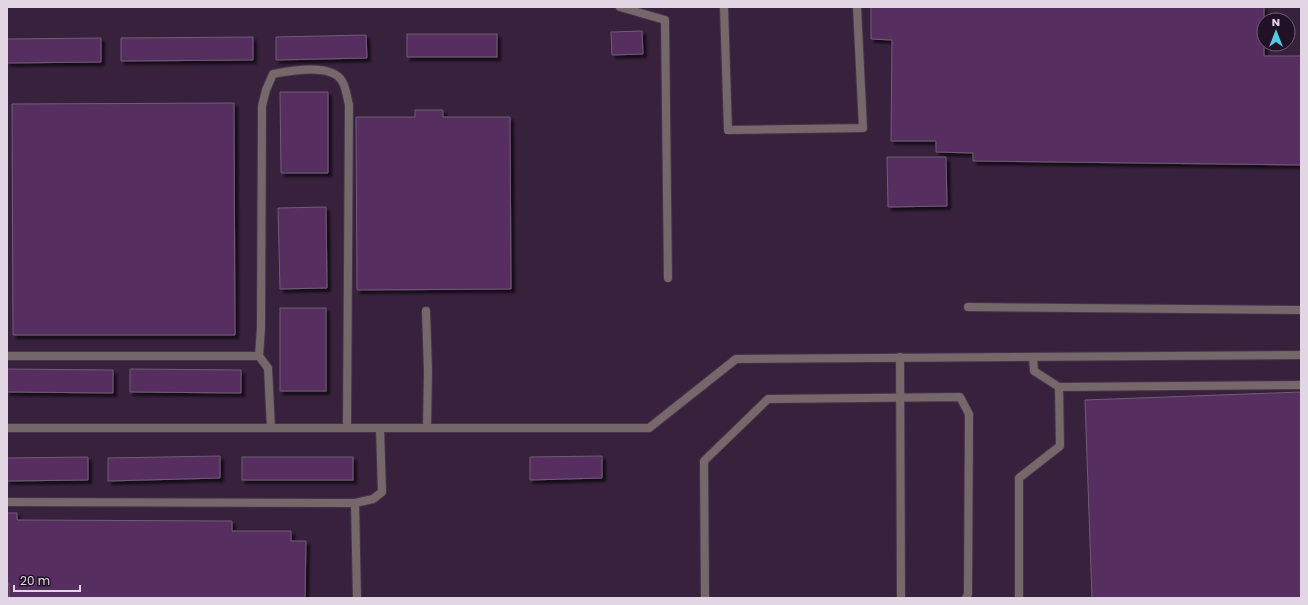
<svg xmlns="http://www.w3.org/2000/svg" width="1308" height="605" font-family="Poppins,sans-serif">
<defs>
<filter id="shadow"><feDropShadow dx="3.5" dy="3.5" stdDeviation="1" flood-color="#0009"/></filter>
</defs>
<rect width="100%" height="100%" fill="#2b1a30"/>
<path fill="#37213c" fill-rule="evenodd" d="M 7,7 L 1301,7 L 1301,598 L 7,598 ZM 1264,20 L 1288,20 L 1288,44 L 1264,44 Z"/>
<g fill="#562f60" stroke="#705c75" filter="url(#shadow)">
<path d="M 871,7 L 1264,7 L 1264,56 L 1301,56 L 1301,165 L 973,161 L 973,153 L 936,152 L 936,141 L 891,141 L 892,40 L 871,39 Z"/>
<path d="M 642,31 L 643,54 L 612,55 L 611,32 Z"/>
<rect x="407" y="34" width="90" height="23"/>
<path d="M 366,35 L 367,58 L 276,60 L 276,37 Z"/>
<path d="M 253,37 L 253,60 L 121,61 L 121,38 Z"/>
<path d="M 101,38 L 101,62 L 7,63 L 7,39 Z"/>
<path d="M 280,92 L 328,92 L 328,173 L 281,173 Z"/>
<path d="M 234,103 L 235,335 L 13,335 L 12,104 Z"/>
<path d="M 415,110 L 443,110 L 443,117 L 510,117 L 511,289 L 357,290 L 356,117 L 415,117 Z"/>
<path d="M 887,157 L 946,157 L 947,206 L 888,207 Z"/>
<path d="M 326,207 L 327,288 L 280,289 L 278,208 Z"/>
<rect x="280" y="308" width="46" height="83"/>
<path d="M 7,369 L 113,370 L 113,393 L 7,392 Z"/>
<path d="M 130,369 L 241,370 L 241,393 L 130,392 Z"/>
<path d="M 1301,392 L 1301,598 L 1092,598 L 1085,400 Z"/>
<path d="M 220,456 L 220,478 L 108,481 L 108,458 Z"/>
<path d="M 602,456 L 602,478 L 530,480 L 530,457 Z"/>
<path d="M 88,457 L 88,480 L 7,481 L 7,458 Z"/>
<rect x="242" y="457" width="111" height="23"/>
<path d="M 7,513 L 17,513 L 17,520 L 232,521 L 232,531 L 291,531 L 291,541 L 306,541 L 305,598 L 9,598 L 9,584 L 7,584 Z"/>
</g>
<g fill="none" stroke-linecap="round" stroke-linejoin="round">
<g stroke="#453449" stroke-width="10">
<g id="service">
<path d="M 620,7 L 665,20 L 668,278"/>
<path d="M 724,7 L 728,130 L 863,128 L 857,7"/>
<path d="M 968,307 L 1301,310"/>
<path d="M 426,311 L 428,371 L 427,428"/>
<path d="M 7,356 L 259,356 L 268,368 L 271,428"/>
<path d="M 259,356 L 261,328 L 262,106 L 266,90 L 273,74 C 290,71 331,63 342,81 C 346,87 347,98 349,105 L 347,428"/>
<path d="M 900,357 L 901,598"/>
<path d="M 1033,357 L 1034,371 L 1059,387"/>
<path d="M 7,428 L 649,428 L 736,359 L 1301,355"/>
<path d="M 7,502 L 355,503 L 373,499 L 382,492 L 380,428"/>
<path d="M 355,503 L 357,598"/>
<path d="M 705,598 L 704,461 L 768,399 L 960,397 L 969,414 L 968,594 L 966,598"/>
<path d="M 1019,598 L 1019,478 L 1060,446 L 1059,387 L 1301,385"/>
</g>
</g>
<use href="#service" stroke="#76676b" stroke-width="8"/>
</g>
<rect width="1308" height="605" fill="none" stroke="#e2d6e5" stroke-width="16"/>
<g transform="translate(1276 32)"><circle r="19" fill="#211126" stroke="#6e6072"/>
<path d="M0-3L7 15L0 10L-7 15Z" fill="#56c9e1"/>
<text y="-6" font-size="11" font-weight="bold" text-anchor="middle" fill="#e2d6e5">N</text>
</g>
<path d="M14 585v6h66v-6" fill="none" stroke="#e2d6e5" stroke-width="2"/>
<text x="20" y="585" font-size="12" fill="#e2d6e5" stroke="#211126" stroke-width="3" paint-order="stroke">20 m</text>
</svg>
